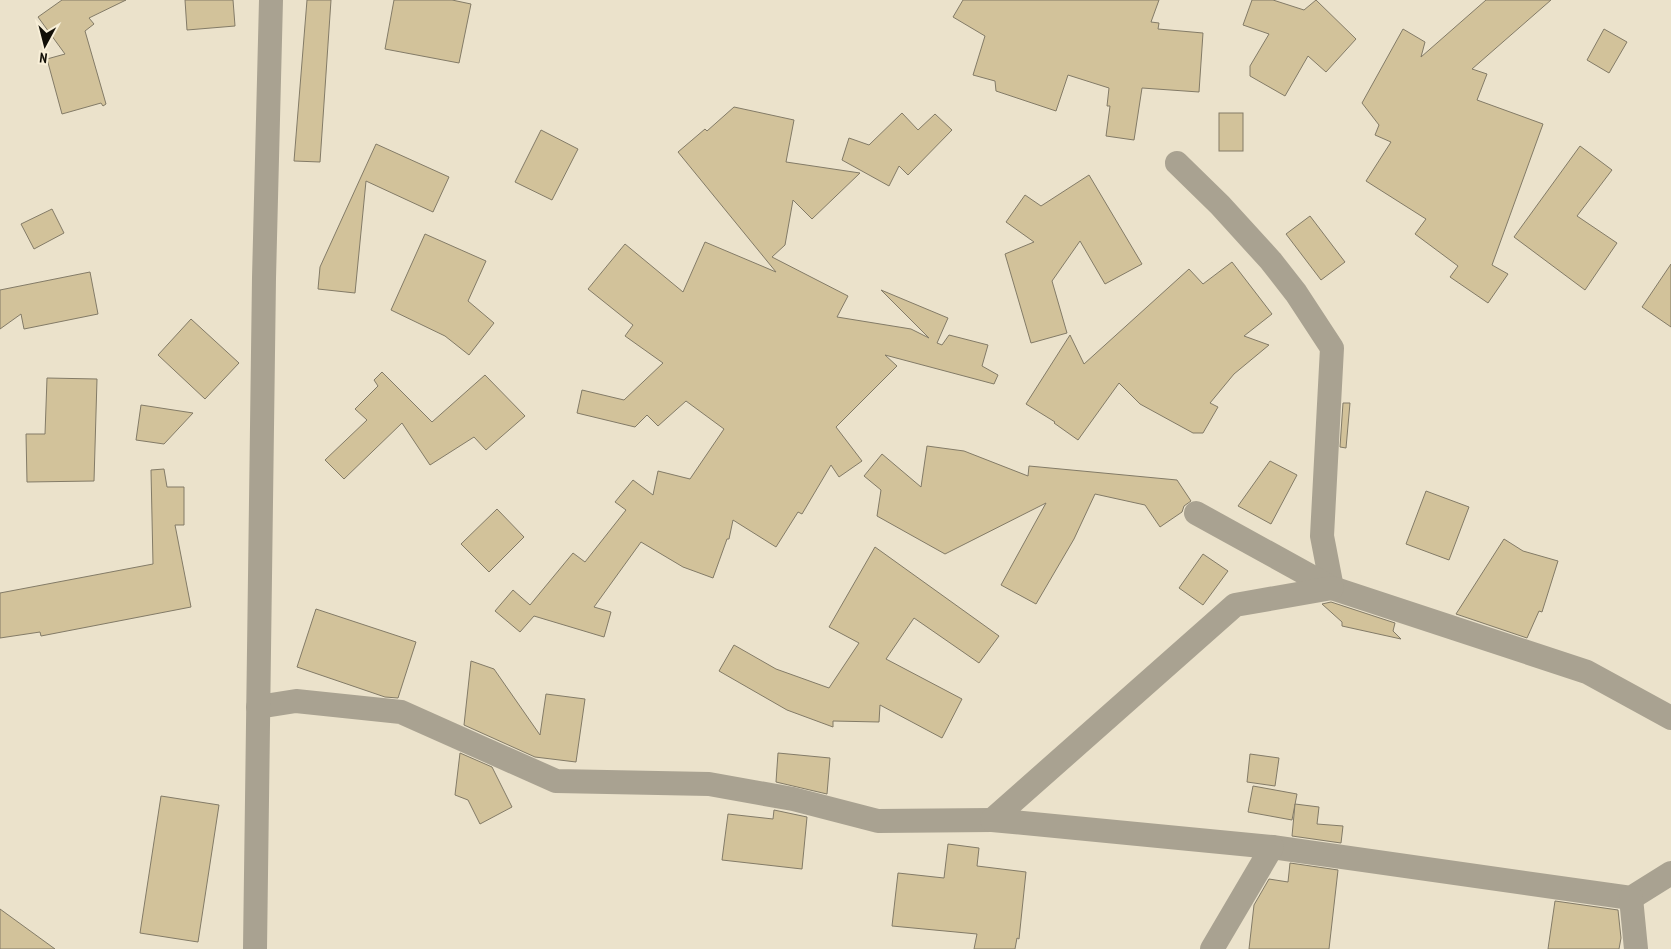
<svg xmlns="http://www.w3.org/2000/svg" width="1671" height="949" font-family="'PT Sans Narrow',sans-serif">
<rect width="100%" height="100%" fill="#ebe2cb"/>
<g fill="#d2c29a" stroke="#837b67">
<path d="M 62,0 L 126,0 L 89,18 L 94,24 L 85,31 L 106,104 L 103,106 L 101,103 L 62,114 L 47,59 L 65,54 L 38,17 Z"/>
<path d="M 185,0 L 233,0 L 235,26 L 187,30 Z"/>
<path d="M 307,0 L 331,0 L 320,162 L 294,161 Z"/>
<path d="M 394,0 L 452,0 L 471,4 L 459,63 L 385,49 Z"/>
<path d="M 963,0 L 1159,0 L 1151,22 L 1159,23 L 1158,29 L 1203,33 L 1199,92 L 1142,88 L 1134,140 L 1106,136 L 1110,106 L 1107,106 L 1109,88 L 1068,75 L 1056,111 L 996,91 L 995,81 L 973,75 L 985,36 L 953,17 Z"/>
<path d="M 1252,0 L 1273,0 L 1304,10 L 1316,0 L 1356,39 L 1326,72 L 1308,56 L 1285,96 L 1250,76 L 1250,66 L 1269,34 L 1243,25 Z"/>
<path d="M 1486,0 L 1551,0 L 1472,69 L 1487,74 L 1477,100 L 1543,124 L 1492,265 L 1508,274 L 1488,303 L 1450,277 L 1458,266 L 1415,234 L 1426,219 L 1366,181 L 1391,142 L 1375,135 L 1379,125 L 1362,103 L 1403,29 L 1425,42 L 1421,57 Z"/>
<path d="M 1604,29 L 1627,42 L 1609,73 L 1587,60 Z"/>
<path d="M 734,107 L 794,120 L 786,162 L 860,173 L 812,219 L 793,200 L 785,245 L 772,257 L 848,296 L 837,317 L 911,329 L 929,338 L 881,290 L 948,318 L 937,343 L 942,345 L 949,335 L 988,345 L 982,366 L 998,375 L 994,384 L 885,355 L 897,366 L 836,427 L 862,461 L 839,477 L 831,465 L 802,514 L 798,512 L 776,547 L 733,520 L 729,539 L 727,539 L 713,578 L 683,567 L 641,542 L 594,607 L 611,612 L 604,637 L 534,616 L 520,632 L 495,611 L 513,590 L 530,605 L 573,553 L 585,562 L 626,510 L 615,502 L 633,480 L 653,495 L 658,471 L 690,479 L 724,429 L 686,401 L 658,426 L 647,415 L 635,427 L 577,413 L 582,390 L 624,400 L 663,363 L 625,336 L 633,325 L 588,289 L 625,244 L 683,292 L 705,242 L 776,272 L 678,152 L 705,129 L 707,131 Z"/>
<path d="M 902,113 L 918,130 L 935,114 L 952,130 L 908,175 L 899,166 L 889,186 L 842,160 L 849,138 L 869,145 Z"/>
<rect x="1219" y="113" width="24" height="38"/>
<path d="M 541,130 L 578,149 L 552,200 L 515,182 Z"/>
<path d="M 376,144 L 449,177 L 433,212 L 366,181 L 355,293 L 318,289 L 320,267 Z"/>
<path d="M 1580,146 L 1612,170 L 1577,216 L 1617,243 L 1585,290 L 1514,237 Z"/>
<path d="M 1089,175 L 1142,264 L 1105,284 L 1080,241 L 1052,281 L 1067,333 L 1031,343 L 1005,254 L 1034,242 L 1006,222 L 1025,195 L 1041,206 Z"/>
<path d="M 52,209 L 64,233 L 34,249 L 21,224 Z"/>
<path d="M 1310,216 L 1345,262 L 1321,280 L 1286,234 Z"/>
<path d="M 425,234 L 486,261 L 468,301 L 494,323 L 469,355 L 445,336 L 391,310 Z"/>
<path d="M 1232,262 L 1272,314 L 1244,336 L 1269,345 L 1234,374 L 1210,403 L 1218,407 L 1203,433 L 1193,433 L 1140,404 L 1119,383 L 1078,440 L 1054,423 L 1055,422 L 1026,404 L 1070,335 L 1084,364 L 1189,269 L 1203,284 Z"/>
<path d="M 1671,264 L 1671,327 L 1642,307 Z"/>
<path d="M 90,272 L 98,314 L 24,329 L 21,314 L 0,329 L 0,290 Z"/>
<path d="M 191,319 L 239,363 L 205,399 L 158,355 Z"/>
<path d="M 382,372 L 432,422 L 485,375 L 525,416 L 486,450 L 474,437 L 430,465 L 402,423 L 344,479 L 325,460 L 367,420 L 355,409 L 378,386 L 374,380 Z"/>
<path d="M 47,378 L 97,379 L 94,481 L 27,482 L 26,434 L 45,434 Z"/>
<path d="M 1343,403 L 1350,403 L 1346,448 L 1340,447 Z"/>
<path d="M 141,405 L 193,413 L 164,444 L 136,440 Z"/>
<path d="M 927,446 L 964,451 L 1028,476 L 1029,466 L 1177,480 L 1191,501 L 1184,506 L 1182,512 L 1160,527 L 1145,505 L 1095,494 L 1074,539 L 1036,604 L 1001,585 L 1046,503 L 945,554 L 877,516 L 881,490 L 864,476 L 882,454 L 921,487 Z"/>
<path d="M 1270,461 L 1297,475 L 1271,524 L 1238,506 Z"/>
<path d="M 164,469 L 167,487 L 184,487 L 184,525 L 175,525 L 191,607 L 41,636 L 40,632 L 0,638 L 0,593 L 153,564 L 151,470 Z"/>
<path d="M 1426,491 L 1469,507 L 1449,560 L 1406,544 Z"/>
<path d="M 497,509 L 524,537 L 489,572 L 461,544 Z"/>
<path d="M 1504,539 L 1523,551 L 1558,561 L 1542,612 L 1539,611 L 1527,638 L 1456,614 Z"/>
<path d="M 875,547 L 999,636 L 979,663 L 914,618 L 886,659 L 962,699 L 942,738 L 880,705 L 879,722 L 833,721 L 833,727 L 787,710 L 719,671 L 734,645 L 776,669 L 829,688 L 859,643 L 829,627 Z"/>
<path d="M 1203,554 L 1228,571 L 1203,605 L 1179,588 Z"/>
<path d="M 1331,602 L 1395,623 L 1393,631 L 1401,639 L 1342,626 L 1342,622 L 1322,604 Z"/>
<path d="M 316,609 L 416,642 L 398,698 L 385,697 L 297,667 Z"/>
<path d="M 471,661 L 494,669 L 540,735 L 546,694 L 585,699 L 576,762 L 535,757 L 464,725 Z"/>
<path d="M 460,753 L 492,767 L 512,807 L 480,824 L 468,800 L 455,795 Z"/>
<path d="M 778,753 L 830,758 L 827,794 L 776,782 Z"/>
<path d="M 1250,754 L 1279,758 L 1275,786 L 1247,782 Z"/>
<path d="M 1253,786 L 1297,794 L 1292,820 L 1248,812 Z"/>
<path d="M 161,796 L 219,805 L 198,942 L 140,933 Z"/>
<path d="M 1295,804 L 1319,807 L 1317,824 L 1343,826 L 1341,843 L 1292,836 Z"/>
<path d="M 774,810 L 807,817 L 802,869 L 722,860 L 728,814 L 773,819 Z"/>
<path d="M 948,844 L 979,848 L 977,866 L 1026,872 L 1019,939 L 1017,938 L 1015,949 L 974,949 L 977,934 L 892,926 L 898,873 L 944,878 Z"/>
<path d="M 1290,863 L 1338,870 L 1329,949 L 1249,949 L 1254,905 L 1269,879 L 1288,882 Z"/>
<path d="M 1555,901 L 1618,910 L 1621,938 L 1619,949 L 1548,949 Z"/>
<path d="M 0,909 L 55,949 L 0,949 Z"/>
</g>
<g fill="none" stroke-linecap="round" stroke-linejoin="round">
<g stroke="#a9a291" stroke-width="24">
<path d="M 1177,163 L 1220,205 L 1271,261 L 1296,293 L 1332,348 L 1322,536 L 1332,588"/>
<path d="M 1196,513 L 1332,588 L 1587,672 L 1671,718"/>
<path d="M 258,707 L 296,701 L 401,712 L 556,781 L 709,784 L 793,799 L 878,821 L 992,820"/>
<path d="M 1272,847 L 1631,898 L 1671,873"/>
<path d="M 1631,898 L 1636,949"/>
<path d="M 255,949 L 264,278 L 271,0"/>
<path d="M 1212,949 L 1272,847 L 992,820 L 1235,605 L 1332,588"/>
</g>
</g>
<g transform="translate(45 45) rotate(187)" stroke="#f8efd8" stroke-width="4" paint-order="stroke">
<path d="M0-4L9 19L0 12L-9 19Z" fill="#120f07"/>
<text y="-8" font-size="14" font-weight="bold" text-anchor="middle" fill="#120f07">N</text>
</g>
</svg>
